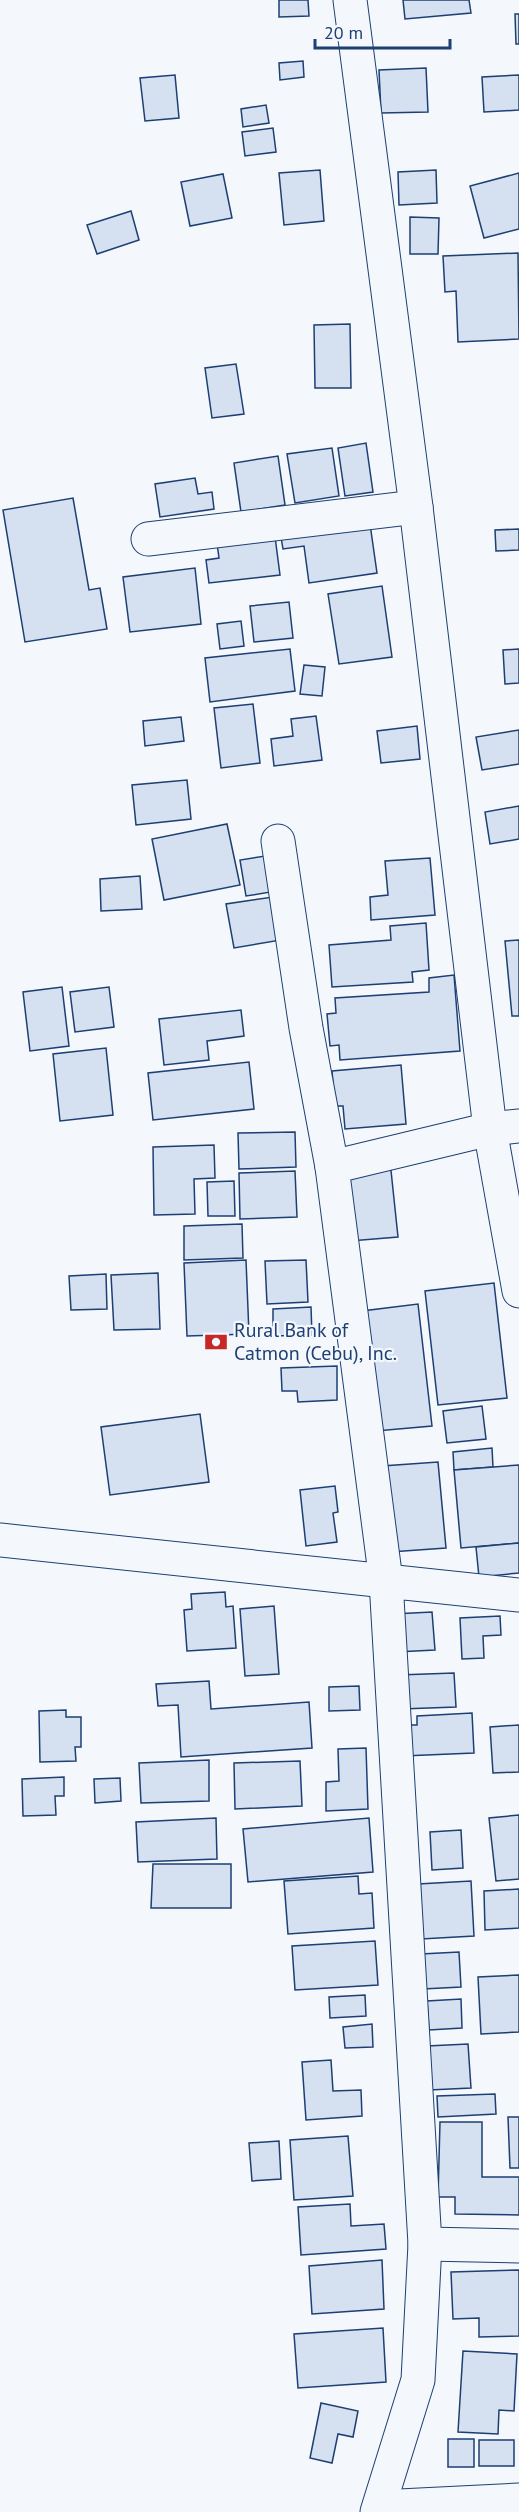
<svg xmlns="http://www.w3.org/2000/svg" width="519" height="2512" font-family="'PT Sans',sans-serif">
<rect width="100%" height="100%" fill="#f4f7fb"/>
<g fill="#d5e0f0" stroke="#1d3f73" stroke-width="1.5">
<path d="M 279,0 L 308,0 L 309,16 L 279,17 Z"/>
<path d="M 403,0 L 469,0 L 471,13 L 405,19 Z"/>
<path d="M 515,14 L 519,14 L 519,44 L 516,44 Z"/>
<path d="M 303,61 L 304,77 L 280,80 L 279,63 Z"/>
<path d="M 426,68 L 428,112 L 381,113 L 379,70 Z"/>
<path d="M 175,75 L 179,118 L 145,121 L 140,78 Z"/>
<path d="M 519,75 L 519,110 L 484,112 L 482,77 Z"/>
<path d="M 266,105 L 269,123 L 243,127 L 241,109 Z"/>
<path d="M 273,128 L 276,152 L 245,156 L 242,132 Z"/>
<path d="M 320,170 L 324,221 L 284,225 L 279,173 Z"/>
<path d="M 436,170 L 437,203 L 399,205 L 398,172 Z"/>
<path d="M 519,173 L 519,229 L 484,238 L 470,186 Z"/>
<path d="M 223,174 L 232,218 L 190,226 L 181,182 Z"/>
<path d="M 131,211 L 139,240 L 97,254 L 87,225 Z"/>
<path d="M 410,217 L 439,218 L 438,254 L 410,254 Z"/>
<path d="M 518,253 L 519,339 L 458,342 L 456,291 L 445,292 L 443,256 Z"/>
<path d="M 350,324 L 351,388 L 315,388 L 314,325 Z"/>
<path d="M 236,364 L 244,414 L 212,418 L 205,368 Z"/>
<path d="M 366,443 L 373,492 L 345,496 L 338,448 Z"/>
<path d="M 332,448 L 339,496 L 295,503 L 287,454 Z"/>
<path d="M 278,456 L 285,505 L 241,512 L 234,463 Z"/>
<path d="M 195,478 L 198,494 L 212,492 L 214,509 L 160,517 L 155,484 Z"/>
<path d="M 73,498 L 89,590 L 100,588 L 107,629 L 25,642 L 3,510 Z"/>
<path d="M 369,517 L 377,573 L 309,583 L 304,546 L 283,549 L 280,531 Z"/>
<path d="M 274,529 L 280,575 L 209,583 L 206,560 L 219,558 L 216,536 Z"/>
<path d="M 519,529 L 519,550 L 496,551 L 495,530 Z"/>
<path d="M 195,568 L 201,624 L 130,632 L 123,577 Z"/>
<path d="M 382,586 L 392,657 L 339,664 L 328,594 Z"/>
<path d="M 289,602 L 293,638 L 254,642 L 250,606 Z"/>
<path d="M 241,621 L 244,646 L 220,649 L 217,624 Z"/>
<path d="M 290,649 L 295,691 L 210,702 L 205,658 Z"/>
<path d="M 519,649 L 519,683 L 505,684 L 503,650 Z"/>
<path d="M 304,665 L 325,667 L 322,696 L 300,694 Z"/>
<path d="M 253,704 L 260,763 L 221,768 L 214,708 Z"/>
<path d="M 316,716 L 322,760 L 274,766 L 271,739 L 293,736 L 291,719 Z"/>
<path d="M 181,717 L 184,741 L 145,746 L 143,721 Z"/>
<path d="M 417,726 L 420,759 L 381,763 L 377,731 Z"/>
<path d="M 519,730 L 519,764 L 482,770 L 476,737 Z"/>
<path d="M 187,780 L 191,819 L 136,825 L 132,785 Z"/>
<path d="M 519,806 L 519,839 L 490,844 L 485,812 Z"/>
<path d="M 227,824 L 240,885 L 164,900 L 152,839 Z"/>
<path d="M 265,856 L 271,892 L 246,896 L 240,860 Z"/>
<path d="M 430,858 L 435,915 L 371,920 L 370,897 L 388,895 L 385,861 Z"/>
<path d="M 140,876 L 142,909 L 101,911 L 100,879 Z"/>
<path d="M 273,897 L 281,940 L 234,948 L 226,904 Z"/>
<path d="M 426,923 L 429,970 L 412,972 L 413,982 L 332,987 L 329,945 L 391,940 L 390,926 Z"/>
<path d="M 519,940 L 519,1016 L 512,1016 L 505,941 Z"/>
<path d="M 454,975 L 460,1051 L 340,1060 L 339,1045 L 330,1046 L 327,1014 L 336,1013 L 335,998 L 429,992 L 429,978 Z"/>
<path d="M 62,987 L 69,1046 L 30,1051 L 23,992 Z"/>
<path d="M 109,987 L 114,1027 L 75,1032 L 70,992 Z"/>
<path d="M 241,1010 L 244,1036 L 207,1041 L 209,1060 L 164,1065 L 159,1019 Z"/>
<path d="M 106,1048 L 113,1115 L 60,1121 L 53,1054 Z"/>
<path d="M 249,1062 L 254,1109 L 153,1120 L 148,1073 Z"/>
<path d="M 401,1065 L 406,1124 L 345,1129 L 343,1106 L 335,1106 L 332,1071 Z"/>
<path d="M 295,1132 L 296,1167 L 239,1169 L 238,1133 Z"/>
<path d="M 214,1145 L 215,1178 L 194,1179 L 195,1214 L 154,1215 L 153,1147 Z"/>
<path d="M 390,1161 L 398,1237 L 350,1241 L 348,1171 Z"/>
<path d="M 295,1171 L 297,1217 L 240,1219 L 239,1173 Z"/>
<path d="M 234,1181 L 235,1216 L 208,1216 L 207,1182 Z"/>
<path d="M 242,1224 L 243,1258 L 184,1260 L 184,1226 Z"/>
<path d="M 246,1260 L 249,1334 L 187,1336 L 184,1263 Z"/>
<path d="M 306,1260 L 308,1302 L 267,1304 L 265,1261 Z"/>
<path d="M 158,1273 L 160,1329 L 114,1330 L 111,1275 Z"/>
<path d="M 106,1274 L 107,1309 L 71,1310 L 69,1276 Z"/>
<path d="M 494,1283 L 507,1398 L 438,1405 L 425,1291 Z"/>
<path d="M 418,1304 L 432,1426 L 376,1431 L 362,1311 Z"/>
<path d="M 311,1307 L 312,1335 L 273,1336 L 273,1309 Z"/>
<path d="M 337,1366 L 337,1400 L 298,1402 L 297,1391 L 282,1391 L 281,1368 Z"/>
<path d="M 482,1406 L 486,1439 L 447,1443 L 443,1411 Z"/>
<path d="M 200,1414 L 209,1482 L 110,1495 L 101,1427 Z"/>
<path d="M 492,1448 L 493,1467 L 454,1470 L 453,1452 Z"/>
<path d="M 438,1462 L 446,1548 L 390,1552 L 382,1466 Z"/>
<path d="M 519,1465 L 519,1543 L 461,1548 L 454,1470 Z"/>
<path d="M 335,1486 L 338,1512 L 333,1513 L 337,1542 L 306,1546 L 300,1490 Z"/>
<path d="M 519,1543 L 519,1573 L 479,1577 L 476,1547 Z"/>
<path d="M 225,1592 L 226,1607 L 233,1606 L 236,1648 L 187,1651 L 184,1610 L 192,1609 L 191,1594 Z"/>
<path d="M 274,1606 L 279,1674 L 245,1676 L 240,1609 Z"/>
<path d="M 432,1612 L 435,1650 L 396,1652 L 393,1614 Z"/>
<path d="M 500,1616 L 501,1635 L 483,1636 L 484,1658 L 462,1659 L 460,1618 Z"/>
<path d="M 454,1673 L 456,1707 L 401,1709 L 398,1675 Z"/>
<path d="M 209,1681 L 211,1709 L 309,1702 L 312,1748 L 181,1757 L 178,1705 L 158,1706 L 156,1684 Z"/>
<path d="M 359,1686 L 360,1710 L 329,1711 L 329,1687 Z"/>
<path d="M 66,1710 L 66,1717 L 81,1717 L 81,1747 L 75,1747 L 76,1761 L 40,1762 L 39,1711 Z"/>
<path d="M 472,1713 L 474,1753 L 403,1756 L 401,1725 L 417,1725 L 417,1716 Z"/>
<path d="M 519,1725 L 519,1772 L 493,1773 L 490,1727 Z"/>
<path d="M 366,1748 L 368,1809 L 326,1811 L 326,1782 L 339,1781 L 338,1749 Z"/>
<path d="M 209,1760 L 209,1801 L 141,1803 L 139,1763 Z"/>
<path d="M 300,1761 L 302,1806 L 235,1809 L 234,1763 Z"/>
<path d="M 64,1777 L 64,1796 L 55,1796 L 56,1815 L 23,1816 L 22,1779 Z"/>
<path d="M 120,1778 L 121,1801 L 95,1803 L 94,1779 Z"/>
<path d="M 519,1815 L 519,1879 L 496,1881 L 489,1818 Z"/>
<path d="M 216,1818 L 217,1859 L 138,1862 L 136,1822 Z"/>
<path d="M 369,1818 L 373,1872 L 248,1882 L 243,1829 Z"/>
<path d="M 461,1830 L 463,1868 L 432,1870 L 430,1832 Z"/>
<path d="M 153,1864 L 231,1864 L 231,1908 L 151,1908 Z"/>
<path d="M 358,1876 L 359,1894 L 372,1893 L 374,1928 L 288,1934 L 284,1881 Z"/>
<path d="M 471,1881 L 474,1936 L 421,1939 L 418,1884 Z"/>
<path d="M 519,1889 L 519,1928 L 485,1930 L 484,1891 Z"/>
<path d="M 375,1941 L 378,1985 L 295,1990 L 292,1946 Z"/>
<path d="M 459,1952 L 461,1987 L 423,1989 L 421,1954 Z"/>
<path d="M 519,1975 L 519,2032 L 481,2034 L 478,1977 Z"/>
<path d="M 365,1995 L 366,2016 L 330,2018 L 329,1997 Z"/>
<path d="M 461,1999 L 462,2028 L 429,2030 L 427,2001 Z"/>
<path d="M 372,2024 L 373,2047 L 345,2048 L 343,2027 Z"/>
<path d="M 468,2044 L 471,2088 L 429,2090 L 427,2046 Z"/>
<path d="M 331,2060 L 333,2091 L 361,2090 L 362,2116 L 306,2120 L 302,2062 Z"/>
<path d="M 495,2094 L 496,2114 L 438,2117 L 437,2096 Z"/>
<path d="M 508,2117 L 519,2117 L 519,2168 L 510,2168 Z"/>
<path d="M 440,2122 L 482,2122 L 482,2177 L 519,2177 L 519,2215 L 455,2214 L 455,2197 L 438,2197 Z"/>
<path d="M 348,2136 L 353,2196 L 294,2200 L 290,2140 Z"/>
<path d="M 279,2141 L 281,2179 L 252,2181 L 249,2143 Z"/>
<path d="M 350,2204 L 351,2226 L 384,2224 L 386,2249 L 301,2255 L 298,2207 Z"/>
<path d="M 382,2260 L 384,2309 L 312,2314 L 309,2266 Z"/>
<path d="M 519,2270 L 519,2336 L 479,2337 L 479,2318 L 453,2319 L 451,2272 Z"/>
<path d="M 383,2328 L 386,2382 L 298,2388 L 294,2334 Z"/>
<path d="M 463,2351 L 517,2354 L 514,2411 L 499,2410 L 498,2434 L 458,2432 Z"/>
<path d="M 321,2403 L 358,2411 L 353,2437 L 338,2434 L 332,2463 L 310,2458 Z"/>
<rect x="448" y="2439" width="26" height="28"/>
<rect x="479" y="2440" width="35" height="26"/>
</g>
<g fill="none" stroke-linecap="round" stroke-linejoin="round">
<g stroke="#1d3f73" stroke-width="35">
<g id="minor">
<path d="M 148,539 L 416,507"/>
<path d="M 278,841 L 306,1028 L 332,1167"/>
<path d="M 0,1540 L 386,1581 L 332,1167 L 490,1129 L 519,1126"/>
<path d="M 425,2244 L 519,2246"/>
<path d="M 379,2507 L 519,2500"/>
</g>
</g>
<g stroke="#1d3f73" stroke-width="35">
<g id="major">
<path d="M 350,0 L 416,507 L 490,1129 L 519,1291"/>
<path d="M 377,2512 L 418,2380 L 425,2244 L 386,1581 L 519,1595"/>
</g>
</g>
<use href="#minor" stroke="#f4f7fb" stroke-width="33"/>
<use href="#major" stroke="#f4f7fb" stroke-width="33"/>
</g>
<defs>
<g id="bank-bare" transform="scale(1.8)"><path d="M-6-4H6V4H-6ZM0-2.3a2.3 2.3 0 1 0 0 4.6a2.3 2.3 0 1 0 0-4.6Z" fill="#c62828" stroke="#f4f7fb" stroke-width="2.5" paint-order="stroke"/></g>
</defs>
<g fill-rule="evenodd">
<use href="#bank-bare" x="216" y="1342"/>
</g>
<g text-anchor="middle" stroke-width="4.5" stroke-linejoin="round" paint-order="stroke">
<g font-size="20" fill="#1d3f73" stroke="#f4f7fb" text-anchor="start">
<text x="234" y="1337">Rural Bank of<tspan x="234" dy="23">Catmon (Cebu), Inc.</tspan></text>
</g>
</g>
<path d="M315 39v9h135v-9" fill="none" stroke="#1d3f73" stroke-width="3"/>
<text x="324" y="39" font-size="18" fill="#1d3f73" stroke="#f4f7fb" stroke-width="4.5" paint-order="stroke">20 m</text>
</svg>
